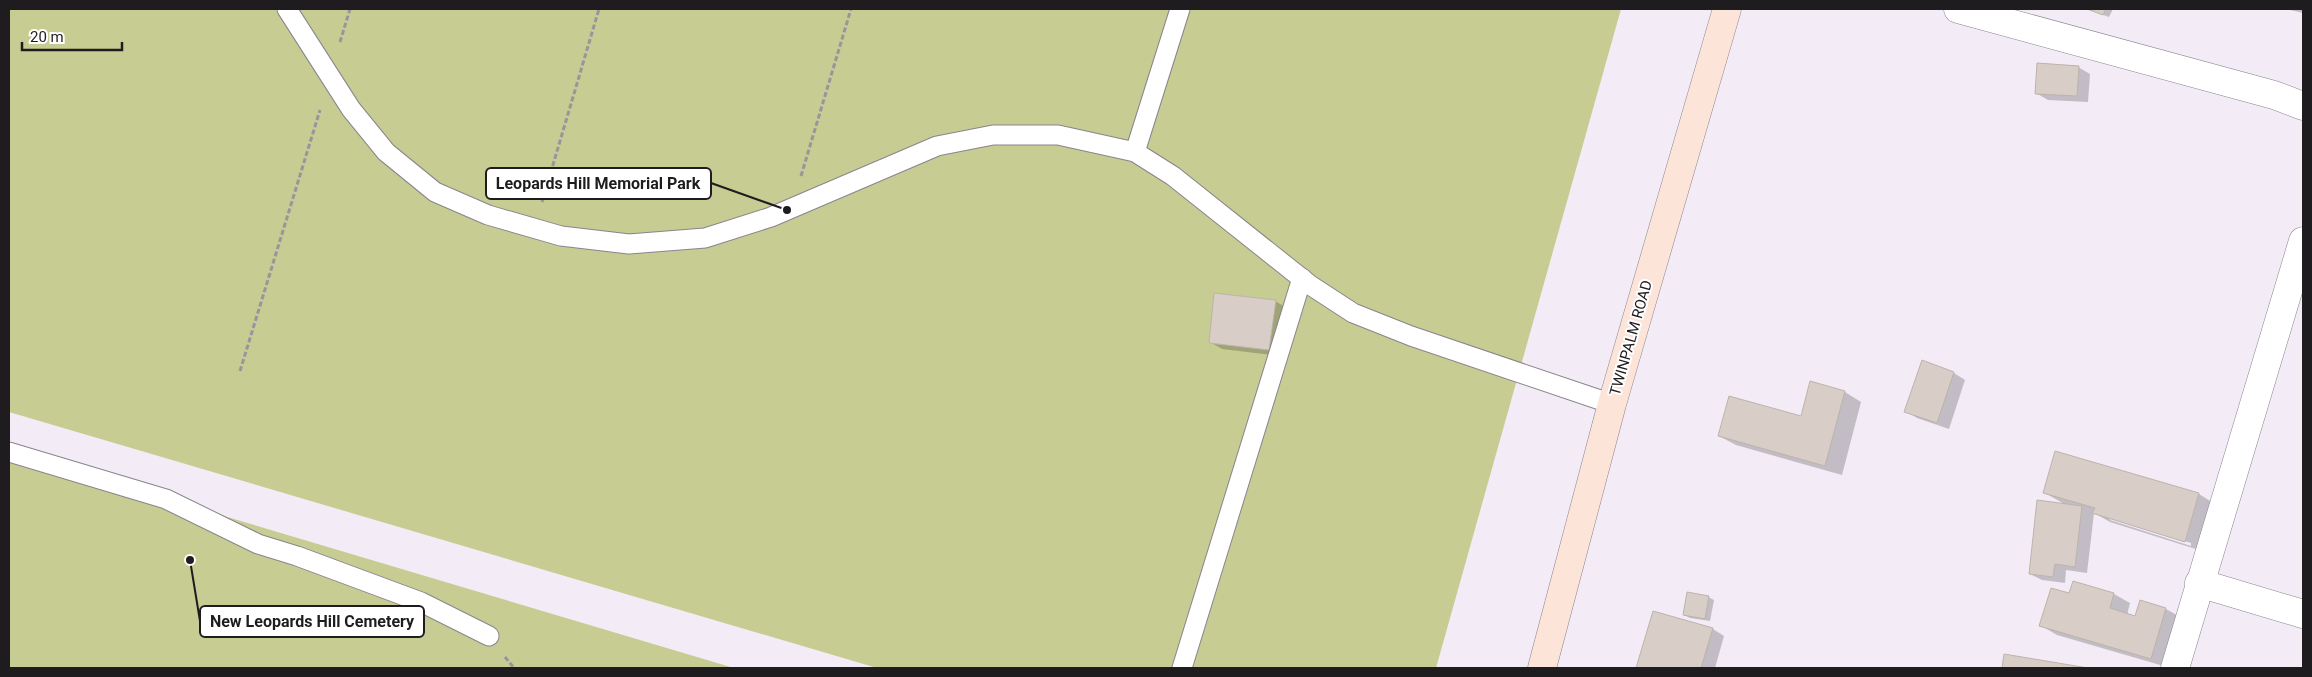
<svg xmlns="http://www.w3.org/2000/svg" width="2312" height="677" font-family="Roboto,sans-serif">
<rect width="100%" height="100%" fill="#f3ecf6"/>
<g fill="#c7cc93">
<path d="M 9,9 L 1621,9 L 1436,668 L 877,668 L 9,412 Z"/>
<path d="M 9,452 L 734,668 L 9,668 Z"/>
</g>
<g fill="#0003" fill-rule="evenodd">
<path d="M 2087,9 L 2113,9 L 2109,17 Z"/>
<path d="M 2286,9 L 2303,9 L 2303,13 Z"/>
<path d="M 2078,67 L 2090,74 L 2088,102 L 2048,100 L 2036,93 Z"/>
<path d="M 1275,301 L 1287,308 L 1281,356 L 1222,349 L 1210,342 Z"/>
<path d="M 1922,362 L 1954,373 L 1965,380 L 1949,429 L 1917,418 L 1906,411 Z"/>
<path d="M 1811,383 L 1845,392 L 1861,402 L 1842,475 L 1736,445 L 1719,436 L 1802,417 Z"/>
<path d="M 2056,453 L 2199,494 L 2215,504 L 2202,551 L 2110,522 L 2094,513 L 2087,573 L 2066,570 L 2065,583 L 2042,580 L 2030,574 L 2066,505 L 2045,493 ZM 2110,518 L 2191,543 L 2191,546 L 2110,520 Z"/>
<path d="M 2114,594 L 2130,603 L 2127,615 L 2136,618 L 2166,609 L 2182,618 L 2167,667 L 2057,635 L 2040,625 L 2070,595 Z"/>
<path d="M 1708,597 L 1714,600 L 1710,621 L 1690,618 L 1684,615 Z"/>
<path d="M 1654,613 L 1713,629 L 1724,636 L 1715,668 L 1638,668 Z"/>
<path d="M 2005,655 L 2080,668 L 2003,668 Z"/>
</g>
<g fill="#d8cec7" stroke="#bcb3ac">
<path d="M 2087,9 L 2106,9 L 2103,15 Z"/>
<path d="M 2037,63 L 2079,66 L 2077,96 L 2035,94 Z"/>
<path d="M 1214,293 L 1276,300 L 1269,350 L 1209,343 Z"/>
<path d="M 1922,360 L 1954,372 L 1937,423 L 1904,412 Z"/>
<path d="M 1810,381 L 1845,391 L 1825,466 L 1718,436 L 1729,396 L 1801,416 Z"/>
<path d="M 2055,451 L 2199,493 L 2185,542 L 2092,513 L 2095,508 L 2043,493 Z"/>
<path d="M 2037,500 L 2082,506 L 2075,567 L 2055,564 L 2053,577 L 2029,574 Z"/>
<path d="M 2073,581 L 2114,593 L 2110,608 L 2135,616 L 2140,600 L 2166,608 L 2151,659 L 2039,626 L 2051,588 L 2069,593 Z"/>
<path d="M 1687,592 L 1709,596 L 1705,619 L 1683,615 Z"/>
<path d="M 1653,611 L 1713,628 L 1701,668 L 1636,668 Z"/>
<path d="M 2004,654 L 2088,668 L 2002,668 Z"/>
</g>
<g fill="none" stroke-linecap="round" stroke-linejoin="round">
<g stroke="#8a848d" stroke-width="21">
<g id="service">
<path d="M 287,9 L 351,109 L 386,152 L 435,192 L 488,215 L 561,236 L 629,244 L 705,238 L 771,217 L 937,146 L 993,135 L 1058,135 L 1135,152 L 1173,176 L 1310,285 L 1353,313 L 1411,336 L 1612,404"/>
<path d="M 1135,152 L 1180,9"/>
<path d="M 9,452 L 166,499 L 258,544 L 297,556 L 421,602 L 489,636"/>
<path d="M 1182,668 L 1302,278"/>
</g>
</g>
<g stroke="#8a848d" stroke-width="29">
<g id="minor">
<path d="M 1958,9 L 2274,95 L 2303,106"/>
<path d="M 2199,583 L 2303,614"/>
<path d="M 2175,668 L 2303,241"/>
</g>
</g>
<g stroke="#8a848d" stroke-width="29">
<path id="secondary" d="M 1542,668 L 1612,404 L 1727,9"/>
</g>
<g stroke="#99959c" stroke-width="3" stroke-dasharray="5 2.5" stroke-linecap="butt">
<path d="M 340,42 L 350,9"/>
<path d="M 801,176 L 851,9"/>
<path d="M 542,202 L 599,9"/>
<path d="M 240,371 L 320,110"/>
<path d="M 505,657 L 514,668"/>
</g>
<use href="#service" stroke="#fff" stroke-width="19"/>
<use href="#minor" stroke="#fff" stroke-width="28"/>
<use href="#secondary" stroke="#fce4d8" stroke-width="28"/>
</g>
<g text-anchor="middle" stroke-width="4" stroke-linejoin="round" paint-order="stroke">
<g font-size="15" fill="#1e1c1f" stroke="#fff">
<text transform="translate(1631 338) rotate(-74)" y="5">TWINPALM ROAD</text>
</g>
</g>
<path fill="none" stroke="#1e1c1f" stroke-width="2" d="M787 210L711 183M190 560L200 621"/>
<g fill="#1e1c1f" stroke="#fff" stroke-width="2">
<circle cx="787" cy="210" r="5"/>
<circle cx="190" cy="560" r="5"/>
</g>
<g fill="#fff" stroke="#1e1c1f" stroke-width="2">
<rect x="486" y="168" width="225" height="31" rx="5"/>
<rect x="200" y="606" width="224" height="31" rx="5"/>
</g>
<g font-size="16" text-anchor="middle" font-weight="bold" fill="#1e1c1f">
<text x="598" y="189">Leopards Hill Memorial Park</text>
<text x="312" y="627">New Leopards Hill Cemetery</text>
</g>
<rect width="2312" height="677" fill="none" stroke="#1e1c1f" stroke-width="20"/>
<path d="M22 42v8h100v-8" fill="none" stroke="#1e1c1f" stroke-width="2.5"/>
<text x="30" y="42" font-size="15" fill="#1e1c1f" stroke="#ffffff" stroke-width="4" paint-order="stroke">20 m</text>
</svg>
